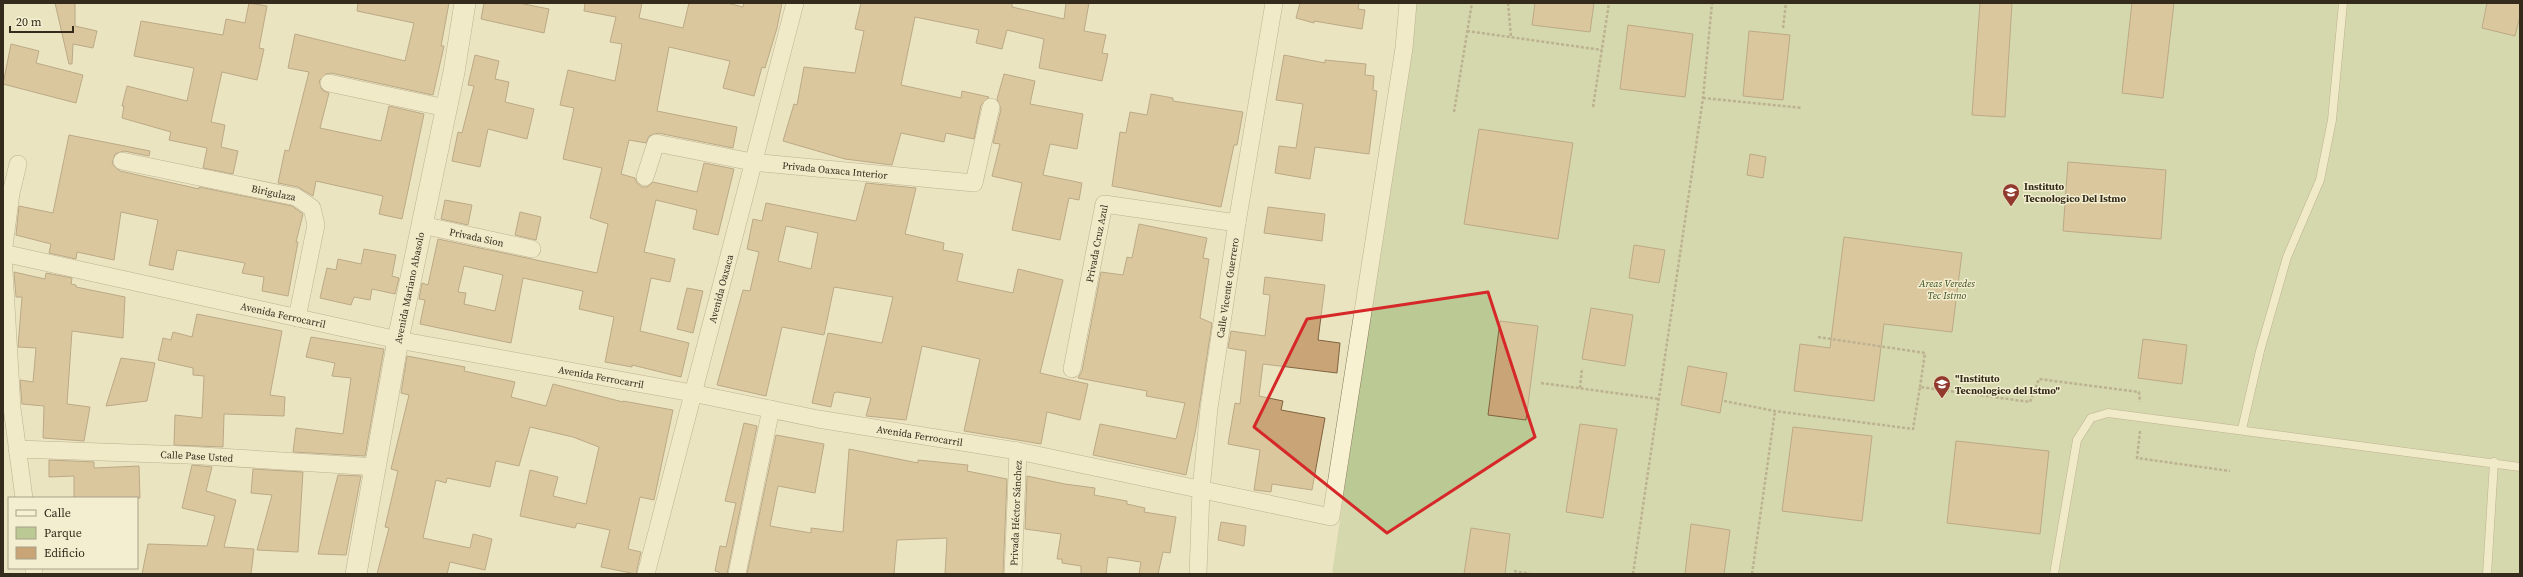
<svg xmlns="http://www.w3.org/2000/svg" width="2523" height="577" font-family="'Source Serif 4',serif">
<rect width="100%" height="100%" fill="#ebe4c0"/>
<path fill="#bbc995" d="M 1416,3 L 2520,3 L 2520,574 L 1332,574 Z"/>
<g fill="#c8a477" stroke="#816340" fill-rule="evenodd">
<path d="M 55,3 L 75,3 L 75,26 L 97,31 L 93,48 L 73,44 L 72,64 L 69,64 Z"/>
<path d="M 249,3 L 267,6 L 259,48 L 264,49 L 257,80 L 222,72 L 211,122 L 225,125 L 221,147 L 238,151 L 233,174 L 203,168 L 207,148 L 169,140 L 171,132 L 122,118 L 124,106 L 122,106 L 127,86 L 187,101 L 194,68 L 134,56 L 141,21 L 223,35 L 226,19 L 245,23 Z"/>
<path d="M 358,3 L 449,3 L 441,46 L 444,46 L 433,95 L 331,73 L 326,74 L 319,81 L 322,90 L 329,93 L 320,128 L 381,141 L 389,106 L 424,114 L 402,219 L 379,214 L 383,196 L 316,181 L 313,196 L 298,187 L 278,183 L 285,150 L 289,151 L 309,72 L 288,68 L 295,34 L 405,61 L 414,23 L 357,11 Z"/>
<path d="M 484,3 L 519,3 L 549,9 L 544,33 L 481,19 Z"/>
<path d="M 585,3 L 642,3 L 639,18 L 683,28 L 689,3 L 727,3 L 743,7 L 744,3 L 782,3 L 777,28 L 765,68 L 762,67 L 754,96 L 723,88 L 730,61 L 669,47 L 657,111 L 737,127 L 733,148 L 658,133 L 649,136 L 646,143 L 629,140 L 621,174 L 635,178 L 637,183 L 642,187 L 647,187 L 653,182 L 697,192 L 704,163 L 734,169 L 718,235 L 693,229 L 697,210 L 656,200 L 644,252 L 675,259 L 670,282 L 651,278 L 640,331 L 689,343 L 681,377 L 632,365 L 632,367 L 605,362 L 614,317 L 579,309 L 583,291 L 523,278 L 511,343 L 420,324 L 425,300 L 419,299 L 422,283 L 428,285 L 438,239 L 597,273 L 608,224 L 590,218 L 602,168 L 563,159 L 574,108 L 560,105 L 568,70 L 615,81 L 622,44 L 610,42 L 616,17 L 584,11 ZM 464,266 L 503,275 L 495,311 L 464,304 L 466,293 L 458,292 Z"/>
<path d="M 861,3 L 1012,3 L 1012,7 L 1064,19 L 1066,3 L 1089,3 L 1084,31 L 1106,35 L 1102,53 L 1108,54 L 1102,81 L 1039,68 L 1044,39 L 1007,30 L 1002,49 L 976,43 L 979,30 L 915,17 L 901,85 L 961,98 L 962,91 L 989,97 L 981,105 L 974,139 L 946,133 L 944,142 L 901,133 L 892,165 L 845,159 L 783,141 L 794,104 L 797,105 L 804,67 L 855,73 L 864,31 L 855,29 Z"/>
<path d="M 1300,3 L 1359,3 L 1358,9 L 1365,10 L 1362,29 L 1314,21 L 1314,23 L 1296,18 Z"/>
<path d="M 1535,3 L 1594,3 L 1590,32 L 1532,25 Z"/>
<path d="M 1980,3 L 2012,3 L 2005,117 L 1972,115 Z"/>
<path d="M 2132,3 L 2174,3 L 2163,98 L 2122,93 Z"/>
<path d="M 2487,3 L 2520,3 L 2520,16 L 2515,36 L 2482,28 Z"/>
<path d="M 1628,25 L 1693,34 L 1685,97 L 1620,89 Z"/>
<path d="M 1749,31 L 1790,35 L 1783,100 L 1743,96 Z"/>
<path d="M 11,44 L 39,51 L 36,63 L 83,75 L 76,103 L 3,84 Z"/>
<path d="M 475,55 L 499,61 L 495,79 L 509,82 L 505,102 L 534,109 L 527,139 L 488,129 L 480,167 L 452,161 L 458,132 L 462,133 L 474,86 L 468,85 Z"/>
<path d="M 1284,55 L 1325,63 L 1325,60 L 1366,64 L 1365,75 L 1374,76 L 1373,90 L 1377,91 L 1369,154 L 1315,147 L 1310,179 L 1275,173 L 1279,146 L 1296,148 L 1303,104 L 1276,100 Z"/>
<path d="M 1004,74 L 1035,81 L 1030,104 L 1083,114 L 1077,149 L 1050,144 L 1043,175 L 1082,183 L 1079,200 L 1069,198 L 1060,240 L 1012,230 L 1022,183 L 992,176 L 1000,144 L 993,143 L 1001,109 L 997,99 Z"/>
<path d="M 1151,94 L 1173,98 L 1173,101 L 1243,112 L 1237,145 L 1234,145 L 1221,207 L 1112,186 L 1120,132 L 1126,133 L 1130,112 L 1147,115 Z"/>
<path d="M 1479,129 L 1573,143 L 1558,239 L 1464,224 Z"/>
<path d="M 69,135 L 150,151 L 149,156 L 124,151 L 115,154 L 112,164 L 120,171 L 199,189 L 199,187 L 292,206 L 303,214 L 296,242 L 298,242 L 288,296 L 262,291 L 264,277 L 242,273 L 245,263 L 177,250 L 173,270 L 149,265 L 158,220 L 121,212 L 114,260 L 77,252 L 76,259 L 49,253 L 51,244 L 16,235 L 19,206 L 53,213 Z"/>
<path d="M 1750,154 L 1766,157 L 1763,178 L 1747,175 Z"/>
<path d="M 2068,162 L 2166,170 L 2161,239 L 2063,231 Z"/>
<path d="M 866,183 L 916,188 L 905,234 L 944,243 L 943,250 L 963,254 L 957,281 L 1013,293 L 1018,269 L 1063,280 L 1040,373 L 1088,384 L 1080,420 L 1047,412 L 1041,444 L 964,431 L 980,359 L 922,346 L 906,420 L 866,416 L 871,398 L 837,392 L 834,393 L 831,407 L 812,403 L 828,333 L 882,343 L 893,297 L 834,287 L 824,335 L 782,327 L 766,396 L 717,385 L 743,290 L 750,291 L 759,252 L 747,249 L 753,219 L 762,221 L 766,203 L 856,221 ZM 786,226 L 818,233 L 811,269 L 778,261 Z"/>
<path d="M 445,200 L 472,205 L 468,225 L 441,219 Z"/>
<path d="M 1268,207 L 1325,214 L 1322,241 L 1264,233 Z"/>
<path d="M 520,212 L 541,217 L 536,240 L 515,235 Z"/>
<path d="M 1139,224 L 1207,238 L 1203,258 L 1209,259 L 1200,318 L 1212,323 L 1196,428 L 1186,475 L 1093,455 L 1100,424 L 1176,439 L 1185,403 L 1146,396 L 1147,391 L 1078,378 L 1082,371 L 1101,272 L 1123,275 L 1127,257 L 1132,258 Z"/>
<path d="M 1844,237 L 1962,253 L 1952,332 L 1884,324 L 1874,401 L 1794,391 L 1800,344 L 1830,348 Z"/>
<path d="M 1634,245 L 1665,250 L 1659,283 L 1629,278 Z"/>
<path d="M 364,249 L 396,255 L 392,276 L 399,278 L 395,294 L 372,289 L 370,300 L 354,297 L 351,305 L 320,298 L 327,268 L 336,270 L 338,259 L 361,264 Z"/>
<path d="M 14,272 L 45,279 L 46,273 L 72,278 L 71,284 L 76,285 L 76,287 L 125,297 L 123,338 L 72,331 L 67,404 L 90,407 L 84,441 L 43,438 L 44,406 L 22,404 L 20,380 L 33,382 L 36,348 L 18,347 L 22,297 L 16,297 Z"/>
<path d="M 1265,277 L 1325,285 L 1318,340 L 1340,343 L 1337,373 L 1263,364 L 1259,396 L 1283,401 L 1281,410 L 1325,418 L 1312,490 L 1272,484 L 1271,492 L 1254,490 L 1260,450 L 1228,444 L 1235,403 L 1240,404 L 1246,351 L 1228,348 L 1231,331 L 1265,336 L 1270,295 L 1263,294 Z"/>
<path d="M 687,288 L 703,291 L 693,333 L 677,329 Z"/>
<path d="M 1591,308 L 1633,315 L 1625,366 L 1582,359 Z"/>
<path d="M 197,314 L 282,331 L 270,395 L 285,397 L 284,416 L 224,414 L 223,447 L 174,445 L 175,415 L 202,418 L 204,376 L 193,375 L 193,368 L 158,360 L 163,338 L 171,340 L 173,332 L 192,337 Z"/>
<path d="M 1500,321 L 1538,326 L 1526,420 L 1488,415 Z"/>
<path d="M 311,337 L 384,349 L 365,456 L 293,452 L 296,428 L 343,434 L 351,378 L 332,376 L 335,363 L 306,357 Z"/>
<path d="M 2143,339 L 2187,345 L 2182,384 L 2138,378 Z"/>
<path d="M 407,356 L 465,367 L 464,371 L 515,382 L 511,397 L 546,406 L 553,384 L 623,402 L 623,401 L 673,410 L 654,500 L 640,497 L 628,549 L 641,552 L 636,574 L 601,567 L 610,530 L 577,523 L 575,528 L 520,516 L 530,470 L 558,477 L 553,496 L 586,504 L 599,447 L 573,437 L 530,427 L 519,466 L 496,461 L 490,487 L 447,478 L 446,483 L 436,480 L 423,538 L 470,548 L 473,534 L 492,539 L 485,570 L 450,562 L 447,574 L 377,574 L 389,528 L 385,527 L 398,471 L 391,469 L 409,395 L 401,393 Z"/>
<path d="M 121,358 L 155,363 L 147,401 L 106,406 Z"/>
<path d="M 1688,366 L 1727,373 L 1720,413 L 1681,405 Z"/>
<path d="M 744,423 L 757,426 L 727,574 L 719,574 L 719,572 L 715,571 L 720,546 L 726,547 L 736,503 L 725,501 Z"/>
<path d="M 1580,424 L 1617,429 L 1603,518 L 1566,512 Z"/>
<path d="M 1793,427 L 1872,436 L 1862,521 L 1782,511 Z"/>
<path d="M 776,435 L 824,444 L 815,493 L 778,486 L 770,526 L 811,533 L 811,528 L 843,532 L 849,449 L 918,463 L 918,460 L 968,465 L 967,471 L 1007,479 L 1003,574 L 945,574 L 947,538 L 897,540 L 894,574 L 747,574 Z"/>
<path d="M 1956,441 L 2049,451 L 2040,534 L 1947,523 Z"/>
<path d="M 49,460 L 94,462 L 94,468 L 139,466 L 140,498 L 74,498 L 74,476 L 49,477 Z"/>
<path d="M 192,465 L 212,467 L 206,491 L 236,500 L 224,547 L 254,549 L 251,574 L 142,574 L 148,544 L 207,546 L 215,516 L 182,508 Z"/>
<path d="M 253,469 L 303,472 L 298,552 L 257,550 L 272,495 L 251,493 Z"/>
<path d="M 338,475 L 361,476 L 346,555 L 318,554 Z"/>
<path d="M 1027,476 L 1065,484 L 1095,488 L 1094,495 L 1127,501 L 1127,504 L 1145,508 L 1144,512 L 1176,517 L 1170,553 L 1163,552 L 1158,574 L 1139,574 L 1141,562 L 1108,557 L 1106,574 L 1081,574 L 1081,566 L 1062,563 L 1062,559 L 1057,559 L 1061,534 L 1025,529 Z"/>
<path d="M 1221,522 L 1246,526 L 1244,546 L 1218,540 Z"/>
<path d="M 1691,524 L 1730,530 L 1724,574 L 1685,574 Z"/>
<path d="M 1471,528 L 1510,534 L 1505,574 L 1464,574 Z"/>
</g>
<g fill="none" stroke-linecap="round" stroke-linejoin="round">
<g stroke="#837559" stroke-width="9">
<g id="service">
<path d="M 2242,429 L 2260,351 L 2287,257 L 2320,180 L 2332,120 L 2343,3"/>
<path d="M 2054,574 L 2077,440 L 2091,418 L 2108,413 L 2520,467"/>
<path d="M 2487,574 L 2494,462"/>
</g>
</g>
<g stroke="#837559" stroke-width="18">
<g id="minor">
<path d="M 329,83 L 446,108"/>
<path id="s1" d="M 122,161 L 296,197 L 312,208 L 316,225 L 297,318"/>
<path d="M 18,164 L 11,193 L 3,254 L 12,408 L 24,498"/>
<path id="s2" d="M 645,177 L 656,143 L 752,162 L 974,183 L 991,107"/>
<path id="s3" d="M 422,225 L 532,249"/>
<path id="s4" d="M 3,253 L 398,340 L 692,393 L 818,419 L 1018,451 L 1331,517 L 1404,48 L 1408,3"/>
<path id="s5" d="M 1072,369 L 1104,204 L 1237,223"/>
<path id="s6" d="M 17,449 L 187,455 L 377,467"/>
<path d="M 34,568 L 34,574"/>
<path id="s7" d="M 646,574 L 795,3"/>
<path d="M 737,574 L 771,409"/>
<path id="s8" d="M 1013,574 L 1018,451"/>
<path id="s9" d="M 1198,574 L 1201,490 L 1209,408 L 1237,223 L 1274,3"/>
</g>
</g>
<g stroke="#837559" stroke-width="22">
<g id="tertiary">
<path id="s10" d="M 356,574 L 398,340 L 454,72 L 465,3"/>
</g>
</g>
<g stroke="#837559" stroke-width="2.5" stroke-dasharray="3 2" stroke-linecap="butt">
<path d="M 1508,3 L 1511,37"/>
<path d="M 1783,28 L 1786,3"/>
<path d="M 1467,31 L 1602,50"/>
<path d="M 1703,98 L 1802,108"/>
<path d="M 1593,107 L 1609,3"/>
<path d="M 1454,112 L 1472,3"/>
<path d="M 1818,337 L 1925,353 L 1920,387"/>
<path d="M 1541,383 L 1659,399"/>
<path d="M 1580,388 L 1582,368"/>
<path d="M 1724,401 L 1775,411 L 1913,429 L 1920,387 L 2030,402 L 2039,379 L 2139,392 L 2140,402"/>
<path d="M 2140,431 L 2137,458 L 2230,471"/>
<path d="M 1514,571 L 1531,574"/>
<path d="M 1633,574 L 1703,98 L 1712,3"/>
<path d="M 1752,574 L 1775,411"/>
</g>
<use href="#service" stroke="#f7f1d2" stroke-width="8"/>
<use href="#minor" stroke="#f7f1d2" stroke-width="17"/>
<use href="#tertiary" stroke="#f7f1d2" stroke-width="21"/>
</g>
<path d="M0 0H2523V577H0ZM 1488,292 L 1535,437 L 1387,533 L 1254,427 L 1307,319 Z" fill="#ebe4c0" fill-opacity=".55" fill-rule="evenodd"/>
<path fill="none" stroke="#d62828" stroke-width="3" stroke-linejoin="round" d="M 1488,292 L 1535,437 L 1387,533 L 1254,427 L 1307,319 Z"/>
<defs>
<g id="university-pin" transform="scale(0.9)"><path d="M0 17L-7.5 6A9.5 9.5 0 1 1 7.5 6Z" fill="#90392c" stroke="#f3eecf"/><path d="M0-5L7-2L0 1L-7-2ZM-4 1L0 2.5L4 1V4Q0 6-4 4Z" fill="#fff"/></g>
</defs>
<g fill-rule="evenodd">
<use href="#university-pin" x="2011" y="192"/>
<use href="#university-pin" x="1942" y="384"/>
</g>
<g text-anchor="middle" stroke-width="3" stroke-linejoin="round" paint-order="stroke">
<g font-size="10" fill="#342b1d" stroke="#f3eecf">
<text dy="4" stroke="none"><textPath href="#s2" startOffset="217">Privada Oaxaca Interior</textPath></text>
<text dy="4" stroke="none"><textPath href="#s1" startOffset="155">Birigulaza</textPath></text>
<text dy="4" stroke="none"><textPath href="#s3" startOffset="56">Privada Sion</textPath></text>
<text dy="4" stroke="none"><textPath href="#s5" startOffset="128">Privada Cruz Azul</textPath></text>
<text dy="4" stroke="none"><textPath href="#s9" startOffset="288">Calle Vicente Guerrero</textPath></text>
<text dy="4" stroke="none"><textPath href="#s10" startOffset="291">Avenida Mariano Abasolo</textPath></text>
<text dy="4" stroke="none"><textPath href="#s7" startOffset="295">Avenida Oaxaca</textPath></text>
<text dy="4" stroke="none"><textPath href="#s4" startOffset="287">Avenida Ferrocarril</textPath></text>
<text dy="4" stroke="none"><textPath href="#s4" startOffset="611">Avenida Ferrocarril</textPath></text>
<text dy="4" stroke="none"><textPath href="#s4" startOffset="935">Avenida Ferrocarril</textPath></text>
<text dy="4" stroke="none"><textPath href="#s6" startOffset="180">Calle Pase Usted</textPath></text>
<text dy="4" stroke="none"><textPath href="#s8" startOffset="61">Privada Héctor Sánchez</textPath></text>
</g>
<g font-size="10" font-weight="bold" fill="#342b1d" stroke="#f3eecf" text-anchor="start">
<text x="2024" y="190">Instituto<tspan x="2024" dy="12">Tecnologico Del Istmo</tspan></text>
<text x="1955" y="382">"Instituto<tspan x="1955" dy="12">Tecnologico del Istmo"</tspan></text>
</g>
<g font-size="10" font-style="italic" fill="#3e4f24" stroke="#f3eecf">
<text x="1947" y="287">Areas Veredes<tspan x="1947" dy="12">Tec Istmo</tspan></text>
</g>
</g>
<rect width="2523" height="577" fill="none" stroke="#342b1d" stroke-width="8"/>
<rect x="8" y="497" width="130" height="72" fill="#f3eecf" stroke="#a7a088"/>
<rect x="16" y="510" width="20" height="6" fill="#f7f1d2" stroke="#a7a088"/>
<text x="44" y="517" font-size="12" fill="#342b1d">Calle</text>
<rect x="16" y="527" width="20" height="12" fill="#bbc995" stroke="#a7a088"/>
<text x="44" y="537" font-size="12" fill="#342b1d">Parque</text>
<rect x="16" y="547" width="20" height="12" fill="#c8a477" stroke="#a7a088"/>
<text x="44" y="557" font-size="12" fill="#342b1d">Edificio</text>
<path d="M10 26v6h63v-6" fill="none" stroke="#342b1d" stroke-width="2"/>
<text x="16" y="26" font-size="12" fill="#342b1d" stroke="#f3eecf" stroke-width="3" paint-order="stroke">20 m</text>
</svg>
